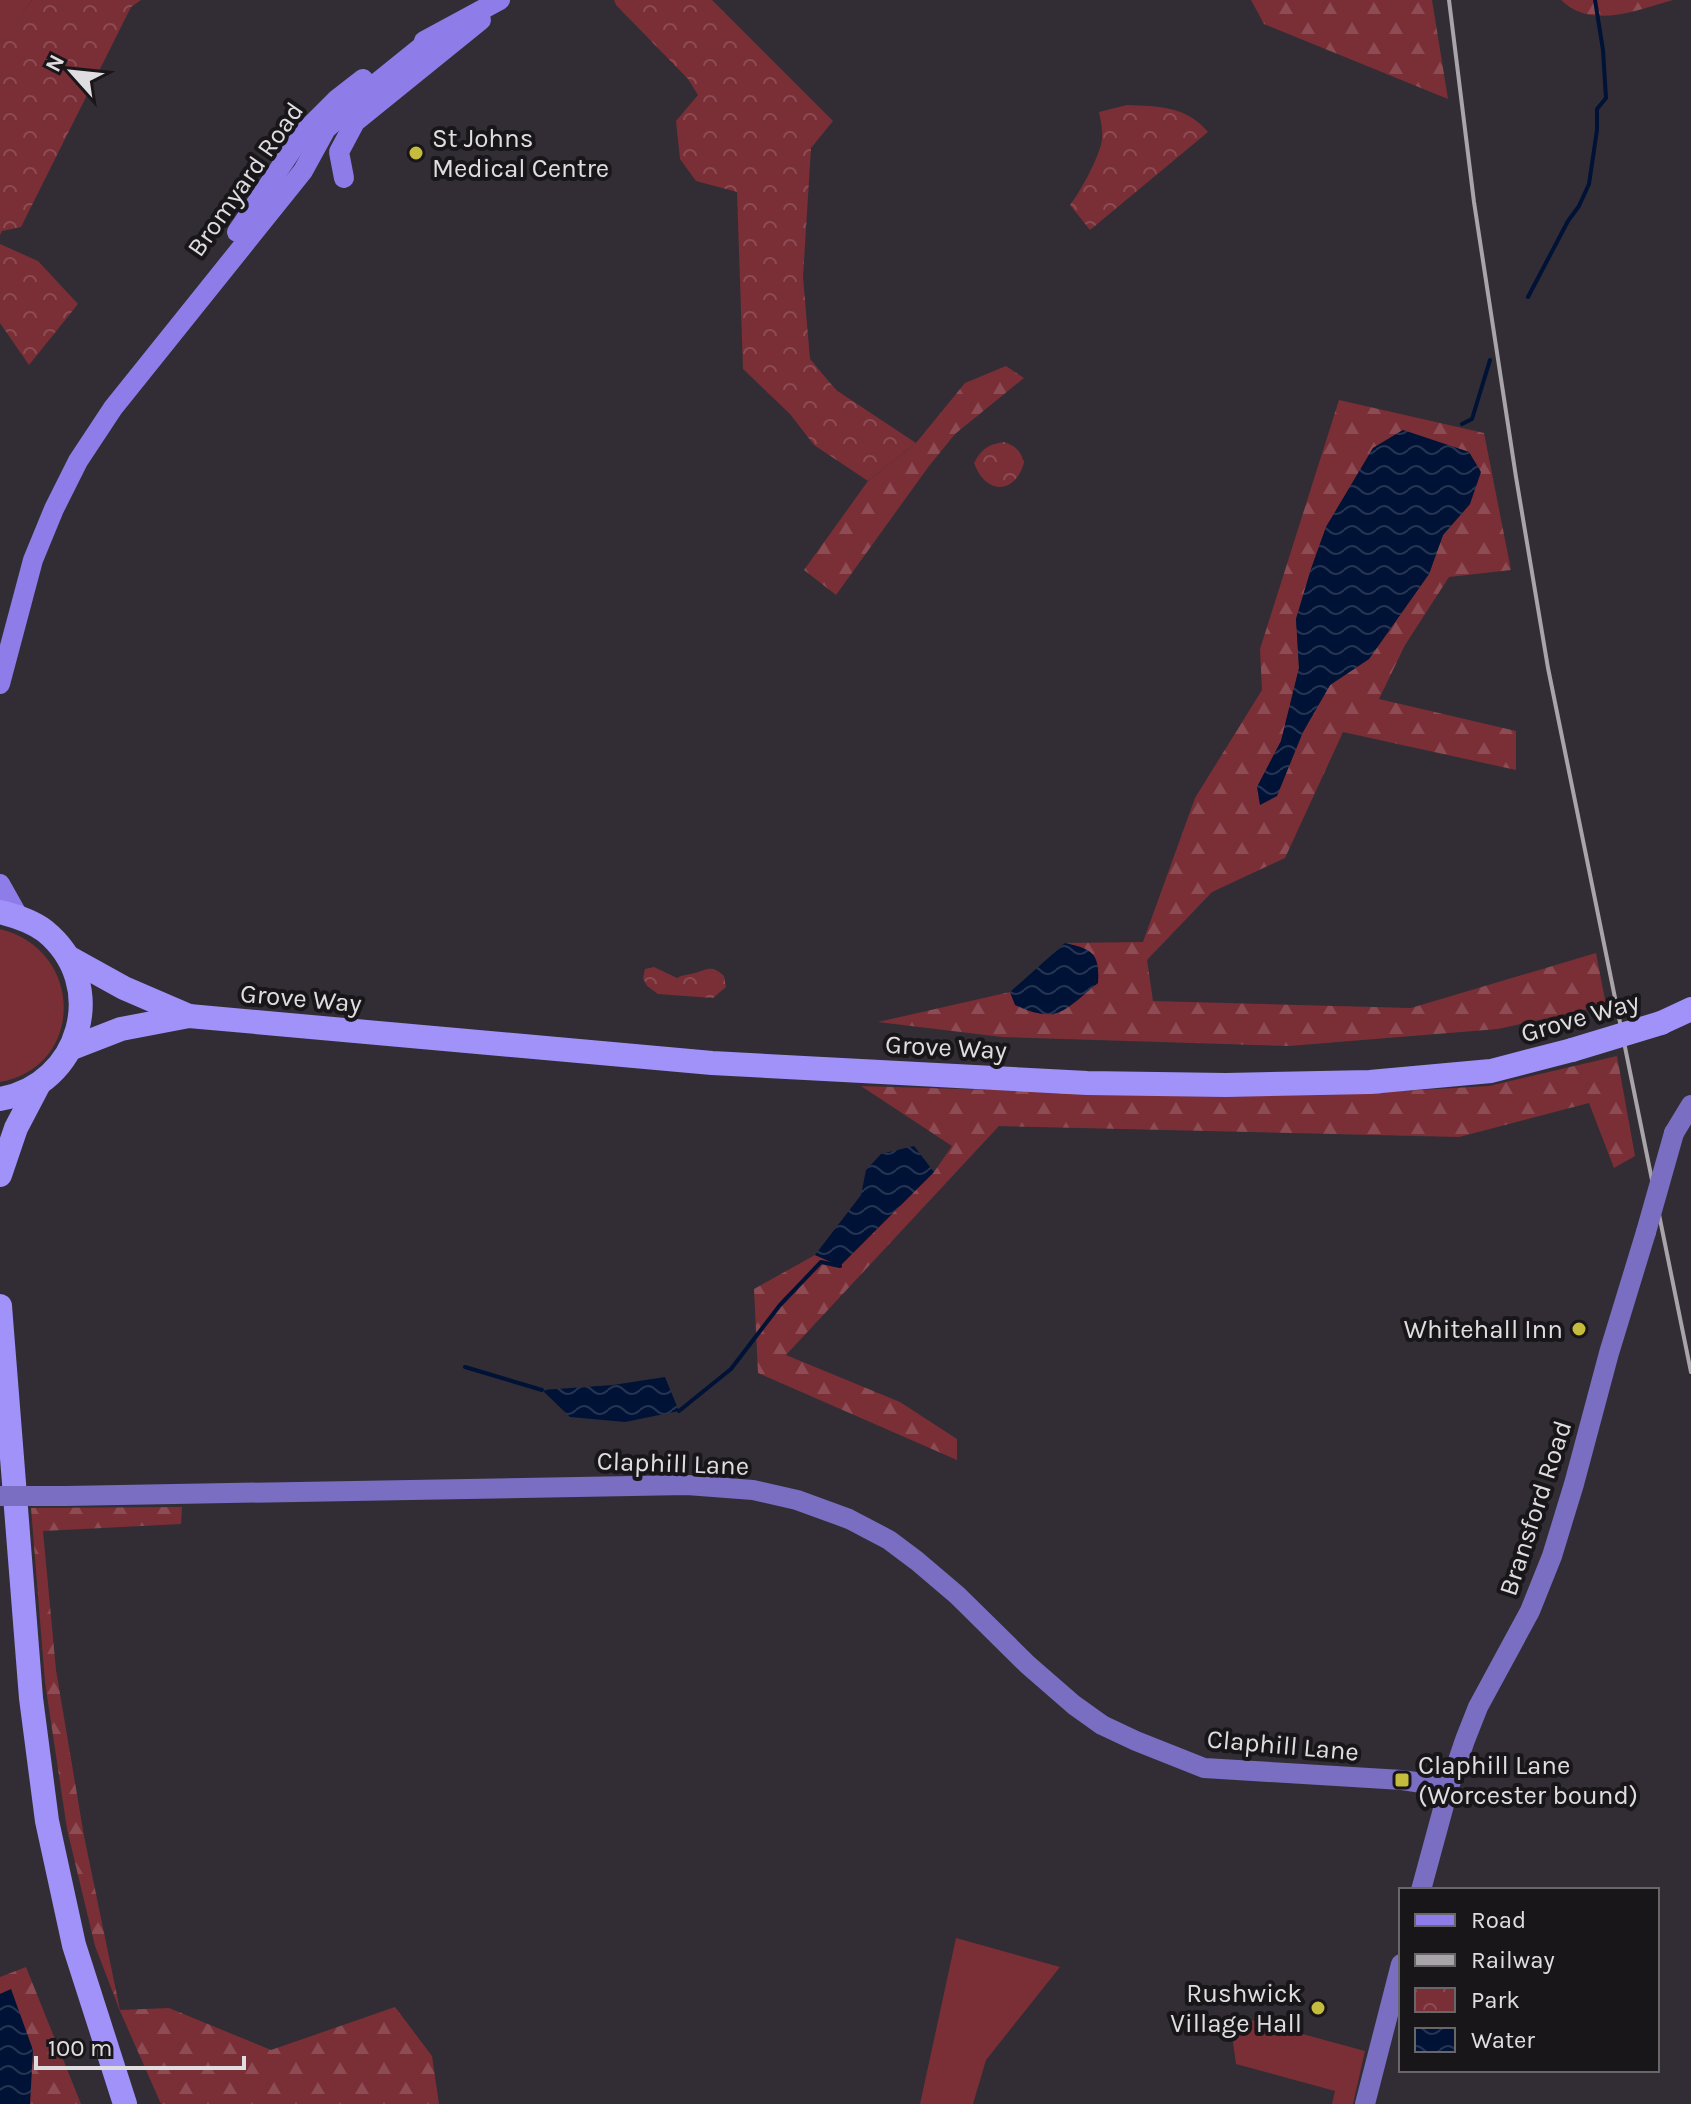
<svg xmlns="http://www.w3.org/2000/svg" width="1691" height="2104" font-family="Karla,sans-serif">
<defs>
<pattern id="forest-firs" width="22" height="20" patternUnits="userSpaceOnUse" patternTransform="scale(2)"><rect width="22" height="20" fill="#7a2e36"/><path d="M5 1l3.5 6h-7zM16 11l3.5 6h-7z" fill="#8d4c53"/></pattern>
<pattern id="park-crowns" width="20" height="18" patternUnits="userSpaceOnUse" patternTransform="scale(2)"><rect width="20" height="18" fill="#7a2e36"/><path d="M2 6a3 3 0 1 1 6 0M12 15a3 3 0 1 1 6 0" fill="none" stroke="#8d4c53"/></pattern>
<pattern id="water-waves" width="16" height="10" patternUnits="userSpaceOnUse" patternTransform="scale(2)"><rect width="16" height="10" fill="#001235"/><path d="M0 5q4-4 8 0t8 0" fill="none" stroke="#253452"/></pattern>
</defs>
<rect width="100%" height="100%" fill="#322d34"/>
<g fill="#7a2e36">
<path d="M 0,0 L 32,0 L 0,43 Z"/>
<path d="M 0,929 C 85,950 85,1067 0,1082 Z"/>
<path d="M 956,1938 L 1060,1967 L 986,2060 L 973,2104 L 920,2104 Z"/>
<path d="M 1229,2014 L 1365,2051 L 1353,2104 L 1332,2104 L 1335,2091 L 1236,2064 Z"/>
</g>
<g fill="url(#forest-firs)" fill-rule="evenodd">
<path d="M 1251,0 L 1432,0 L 1448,99 L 1264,24 Z"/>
<path d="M 1561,0 L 1673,0 C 1636,10 1592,30 1561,0 Z"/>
<path d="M 1006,366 L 1024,378 L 955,434 L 929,466 L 836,595 L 804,570 L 868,481 L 916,443 L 965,383 Z"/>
<path d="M 1339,400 L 1484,433 L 1511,570 L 1449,577 L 1405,645 L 1379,699 L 1516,731 L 1516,770 L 1343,732 L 1285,858 L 1212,892 L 1147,960 L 1153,1001 L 1411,1008 L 1596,953 L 1606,1005 L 1498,1029 L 1289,1046 L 1002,1037 L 878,1022 L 1010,992 L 1053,1015 L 1099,968 L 1065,943 L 1143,942 L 1195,798 L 1262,690 L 1260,649 ZM 1403,430 L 1469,452 L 1470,504 L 1443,535 L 1429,574 L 1369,659 L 1330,685 L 1303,732 L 1257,787 L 1281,741 L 1299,668 L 1296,619 L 1311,569 L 1326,527 L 1373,448 Z"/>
<path d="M 1617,1056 L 1635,1156 L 1614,1168 L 1589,1103 L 1459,1137 L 999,1126 L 786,1355 L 900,1402 L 957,1439 L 957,1460 L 758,1373 L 754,1289 L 815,1255 L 840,1266 L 934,1172 L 952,1146 L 861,1086 L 1063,1092 L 1385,1092 L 1489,1086 Z"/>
<path d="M 182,1507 L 181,1524 L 43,1531 L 56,1670 L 84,1836 L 120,2010 L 169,2008 L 271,2050 L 395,2007 L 432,2056 L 439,2104 L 161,2104 L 120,2011 L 95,1946 L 67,1829 L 45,1682 L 31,1508 Z"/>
<path d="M 26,1967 L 81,2104 L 23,2104 L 11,1990 L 0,1994 L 0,1977 Z"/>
</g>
<g fill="url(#park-crowns)">
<path d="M 32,0 L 141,0 L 131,7 L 21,227 L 2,231 L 0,235 L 0,42 Z"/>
<path d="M 614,0 L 712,0 L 833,121 L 811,148 L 803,277 L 810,359 L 836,390 L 916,443 L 868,481 L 814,445 L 790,414 L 743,369 L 737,192 L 696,181 L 680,159 L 676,121 L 698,95 L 688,79 L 616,5 Z"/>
<path d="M 1127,105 C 1157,106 1187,106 1208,132 L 1090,230 L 1070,205 C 1081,191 1096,162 1101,145 C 1104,134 1101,122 1099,112 Z"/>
<path d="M 0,244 L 38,261 L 78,304 L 29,365 L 0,323 Z"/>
<path d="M 1004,442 C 1016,446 1021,451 1024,463 C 1014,496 985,494 974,463 C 981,449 989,444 1004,442 Z"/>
<path d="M 654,967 L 677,978 C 682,975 686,975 691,974 C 706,971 710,963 724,976 L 726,987 L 713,998 L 658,994 L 647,986 L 643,978 L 645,969 Z"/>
</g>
<g fill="url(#water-waves)">
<path d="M 1403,430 L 1469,452 L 1481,472 L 1470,504 L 1443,535 L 1429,574 L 1369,659 L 1330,685 L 1303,732 L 1277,796 L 1260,805 L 1257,787 L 1281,741 L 1299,668 L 1296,619 L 1311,569 L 1326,527 L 1373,448 Z"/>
<path d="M 1065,943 C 1092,949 1100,953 1098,983 C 1064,1010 1059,1025 1015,1005 L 1010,992 Z"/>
<path d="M 914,1146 L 934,1172 L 840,1266 L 815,1255 L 861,1195 L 866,1170 L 881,1154 Z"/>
<path d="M 665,1377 L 679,1411 L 625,1422 L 570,1417 L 542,1390 L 613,1385 Z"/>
<path d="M 11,1989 L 33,2050 L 30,2104 L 0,2104 L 0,1994 Z"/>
</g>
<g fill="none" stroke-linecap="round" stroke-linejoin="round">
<g stroke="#001235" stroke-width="4">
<path d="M 1528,297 L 1568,221 L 1579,206 L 1589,184 L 1597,130 L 1597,109 L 1606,98 L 1603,50 L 1595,0"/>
<path d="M 1462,424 L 1472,419 L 1490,360"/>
<path d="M 465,1367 L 542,1390"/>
<path d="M 679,1411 L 731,1369 L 780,1305 L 821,1262 L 840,1266"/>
</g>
<g stroke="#796ec1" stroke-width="20">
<path d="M 1674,1133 L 1691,1105"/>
<path d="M 65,1496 L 687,1485 L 753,1490 L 797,1500 L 849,1519 L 889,1540 L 917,1561 L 957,1595 L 1028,1665 L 1074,1705 L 1102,1725 L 1136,1741 L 1204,1768 L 1402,1780 L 1449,1787"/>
<path d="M 1421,1890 L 1449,1787 L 1465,1740 L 1478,1707 L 1530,1611 L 1552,1556 L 1574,1484 L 1609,1353 L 1646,1232"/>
<path d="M 1365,2104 L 1401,1964"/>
</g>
<g stroke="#8e7de9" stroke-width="20">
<path d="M 424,41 L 500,0"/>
<path d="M 344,178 L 339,152 L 355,122 L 481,20"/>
<path d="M 237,232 L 304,132 L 336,100 L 363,79"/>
<path d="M 0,684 L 33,560 L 54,509 L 78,461 L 113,408 L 303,171 L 326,129 L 379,81 L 436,35"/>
<path d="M 0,884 L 18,916"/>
</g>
<g stroke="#a092f9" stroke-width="24">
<path d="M 0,912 C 16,916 32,921 45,931 C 110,984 81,1085 0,1099"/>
<path d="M 68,957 L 124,988 L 189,1016"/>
<path d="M 1661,1023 L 1691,1009"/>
<path d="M 72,1048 L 121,1029 L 189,1016 L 712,1063 L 1087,1083 L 1226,1085 L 1370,1082 L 1491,1071 L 1572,1050"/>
<path d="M 0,1175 L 16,1128 L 38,1086"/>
<path d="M 0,1306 L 31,1698 L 47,1821 L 74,1945 L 125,2104"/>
</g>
<path stroke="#a8a4a9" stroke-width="4" d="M 1449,0 L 1474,202 L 1516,477 L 1548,668 L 1691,1372"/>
<g stroke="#796ec1" stroke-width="20">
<path d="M 1646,1232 L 1674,1133"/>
<path d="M 0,1496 L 65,1496"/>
</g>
<path stroke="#a092f9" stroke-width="24" d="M 1572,1050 L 1661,1023"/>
</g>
<g fill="#c5bc3d" stroke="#19161a" stroke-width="3">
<circle cx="416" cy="153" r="8"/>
<circle cx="1579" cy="1329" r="8"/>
<rect x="1394" y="1772" width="16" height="16" rx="4"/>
<circle cx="1318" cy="2008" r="8"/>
</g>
<g text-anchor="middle" stroke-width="8" stroke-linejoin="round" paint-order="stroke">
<g font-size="26" fill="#e0dde1" stroke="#19161a" text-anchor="start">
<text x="432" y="147">St Johns<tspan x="432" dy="30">Medical Centre</tspan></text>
<text x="1563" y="1338" text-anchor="end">Whitehall Inn</text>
<text x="1418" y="1774">Claphill Lane<tspan x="1418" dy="30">(Worcester bound)</tspan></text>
<text x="1302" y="2002" text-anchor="end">Rushwick<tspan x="1302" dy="30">Village Hall</tspan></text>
</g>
<g font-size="26" fill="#e0dde1" stroke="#19161a">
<text transform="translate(245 179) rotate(-55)" y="9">Bromyard Road</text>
<text transform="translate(301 998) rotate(5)" y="9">Grove Way</text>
<text transform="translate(1580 1017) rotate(-16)" y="9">Grove Way</text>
<text transform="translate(946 1047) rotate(3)" y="9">Grove Way</text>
<text transform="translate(673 1463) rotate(2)" y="9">Claphill Lane</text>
<text transform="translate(1535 1508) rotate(-72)" y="9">Bransford Road</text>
<text transform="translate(1283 1745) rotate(5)" y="9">Claphill Lane</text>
</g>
</g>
<rect x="1399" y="1888" width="260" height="184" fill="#19161a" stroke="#69666a" stroke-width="2"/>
<rect x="1415" y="1914" width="40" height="12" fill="#8e7de9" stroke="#69666a" stroke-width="2"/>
<text x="1471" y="1928" font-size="24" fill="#e0dde1">Road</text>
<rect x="1415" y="1954" width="40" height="12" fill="#a8a4a9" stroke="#69666a" stroke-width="2"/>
<text x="1471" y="1968" font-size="24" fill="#e0dde1">Railway</text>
<rect x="1415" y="1988" width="40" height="24" fill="url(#park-crowns)" stroke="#69666a" stroke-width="2"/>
<text x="1471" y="2008" font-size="24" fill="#e0dde1">Park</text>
<rect x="1415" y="2028" width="40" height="24" fill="url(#water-waves)" stroke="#69666a" stroke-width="2"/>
<text x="1471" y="2048" font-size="24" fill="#e0dde1">Water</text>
<g transform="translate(72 72) rotate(297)" stroke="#19161a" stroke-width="6" paint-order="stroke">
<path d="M0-6L14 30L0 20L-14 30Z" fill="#e0dde1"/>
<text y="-12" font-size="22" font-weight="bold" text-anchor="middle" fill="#e0dde1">N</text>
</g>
<path d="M36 2056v12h208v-12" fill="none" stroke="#e0dde1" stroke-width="4"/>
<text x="48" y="2056" font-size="24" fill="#e0dde1" stroke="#19161a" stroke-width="6" paint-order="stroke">100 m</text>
</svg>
